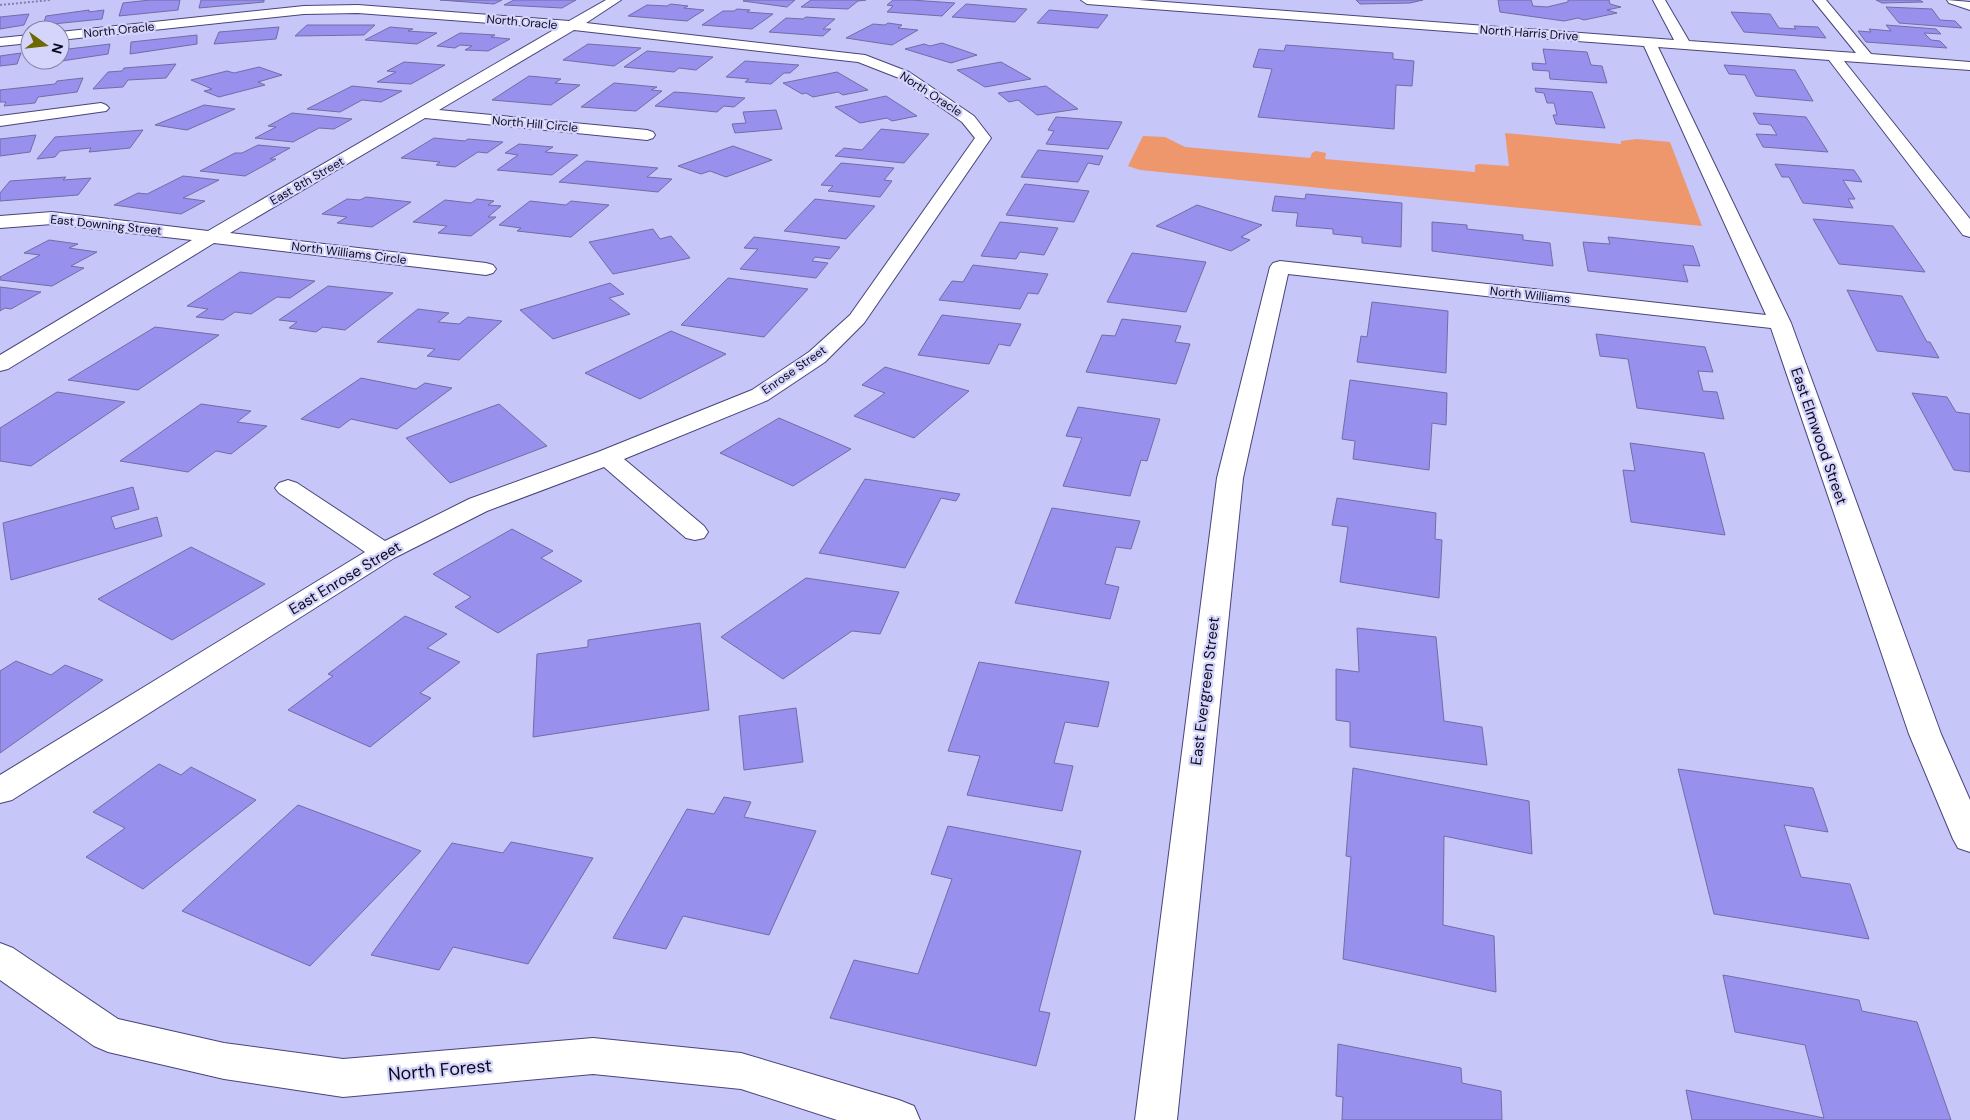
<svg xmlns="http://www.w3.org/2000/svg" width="1970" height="1120" font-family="'DM Sans',sans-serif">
<rect width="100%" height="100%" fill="#c7c6f9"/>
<path fill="#ee976c" d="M 1505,133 L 1621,144 L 1621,141 L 1637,139 L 1670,142 L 1702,226 L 1140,170 L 1128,166 L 1143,136 L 1165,137 L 1185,147 L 1310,158 L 1312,153 L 1316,151 L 1326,153 L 1325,159 L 1475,172 L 1475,165 L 1479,164 L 1509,166 Z"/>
<g fill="#9890ed" stroke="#706da6">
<path d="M 150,0 L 180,0 L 178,10 L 119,16 L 123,3 Z"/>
<path d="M 201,0 L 264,0 L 264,2 L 199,8 Z"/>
<path d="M 440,0 L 502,0 L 494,4 Z"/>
<path d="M 514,0 L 576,0 L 562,8 L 504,5 Z"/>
<path d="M 745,0 L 795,0 L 787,7 L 743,1 Z"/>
<path d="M 811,0 L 866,0 L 858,1 L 848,9 L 801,7 Z"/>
<path d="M 893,0 L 911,0 L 955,3 L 942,16 L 887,12 L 893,6 L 887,5 Z"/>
<path d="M 1356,0 L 1423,0 L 1410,3 L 1360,4 Z"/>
<path d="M 1498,0 L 1531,0 L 1533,6 L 1547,7 L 1568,2 L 1568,0 L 1609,0 L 1610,4 L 1621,7 L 1607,10 L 1617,13 L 1584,20 L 1578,18 L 1564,21 L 1500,12 Z"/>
<path d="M 1876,0 L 1919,0 L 1923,2 L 1882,3 Z"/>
<path d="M 671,4 L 688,6 L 684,8 L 704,10 L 687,21 L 628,16 L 647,5 L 667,6 Z"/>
<path d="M 966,4 L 1027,9 L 1015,22 L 952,17 Z"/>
<path d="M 1886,7 L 1932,9 L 1940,20 L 1955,21 L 1962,28 L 1899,23 Z"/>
<path d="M 737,9 L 750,10 L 747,12 L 773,14 L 752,29 L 702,25 L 723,11 L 734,11 Z"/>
<path d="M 89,10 L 89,12 L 104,10 L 102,19 L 43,25 L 46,16 Z"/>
<path d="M 1049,10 L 1108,15 L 1098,28 L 1037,23 Z"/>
<path d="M 1731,12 L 1770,14 L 1779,28 L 1796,29 L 1794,26 L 1818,27 L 1826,38 L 1744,32 Z"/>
<path d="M 29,14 L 24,25 L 0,29 L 0,17 Z"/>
<path d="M 806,17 L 835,19 L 823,29 L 831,29 L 823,36 L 769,32 L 786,18 L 803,19 Z"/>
<path d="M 888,23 L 902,25 L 898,28 L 918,30 L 892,45 L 846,38 L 873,24 L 885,25 Z"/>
<path d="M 307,25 L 375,25 L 364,35 L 295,36 Z"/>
<path d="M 1886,25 L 1936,29 L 1941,34 L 1924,33 L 1931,40 L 1940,41 L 1947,48 L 1866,42 L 1858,31 L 1871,32 L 1869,29 L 1891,31 Z"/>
<path d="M 279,27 L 276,39 L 214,44 L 219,32 Z"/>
<path d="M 390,27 L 413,29 L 408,31 L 437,33 L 417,44 L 365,40 Z"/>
<path d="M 460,33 L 495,35 L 491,37 L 510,39 L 488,51 L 465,50 L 472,46 L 460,45 L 455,48 L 437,46 Z"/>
<path d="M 197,35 L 197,44 L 130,54 L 131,42 Z"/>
<path d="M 942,43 L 977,55 L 951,63 L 905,49 L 924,44 L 930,46 Z"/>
<path d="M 110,44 L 108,54 L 35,65 L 37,60 L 60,60 L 60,50 Z"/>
<path d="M 588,44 L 641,48 L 614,66 L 563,60 Z"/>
<path d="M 1286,45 L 1393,53 L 1393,59 L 1414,61 L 1412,86 L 1396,85 L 1394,129 L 1258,117 L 1272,69 L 1253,67 L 1259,49 L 1284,51 Z"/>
<path d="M 1543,49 L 1587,52 L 1591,65 L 1602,66 L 1607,83 L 1550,79 L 1549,71 L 1533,70 L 1532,63 L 1546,64 Z"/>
<path d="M 647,51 L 713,57 L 696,70 L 679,68 L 674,72 L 624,67 Z"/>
<path d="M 21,53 L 17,64 L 0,66 L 0,56 Z"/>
<path d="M 745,61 L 799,65 L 790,73 L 784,73 L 771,84 L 745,82 L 749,79 L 726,77 Z"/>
<path d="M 404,62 L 445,65 L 411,84 L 377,82 L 396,72 L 387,71 Z"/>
<path d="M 1001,62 L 1031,79 L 985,87 L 957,70 Z"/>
<path d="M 176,64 L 166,78 L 128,80 L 123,87 L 93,89 L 108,72 L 122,71 L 124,68 Z"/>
<path d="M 1724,65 L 1795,70 L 1813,101 L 1756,96 L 1745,75 L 1729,74 Z"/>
<path d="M 259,67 L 282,75 L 258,82 L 265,85 L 219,97 L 204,91 L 212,89 L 191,80 L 227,71 L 234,73 Z"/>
<path d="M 837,72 L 868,90 L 843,95 L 838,92 L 813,97 L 806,93 L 802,94 L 783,83 Z"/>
<path d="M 529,76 L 561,79 L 555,83 L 580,85 L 551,105 L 492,100 Z"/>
<path d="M 83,78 L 77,92 L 38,97 L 35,103 L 4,106 L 6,102 L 0,102 L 0,90 L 55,84 L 57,81 Z"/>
<path d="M 614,83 L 657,87 L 651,90 L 662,91 L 636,111 L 581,107 Z"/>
<path d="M 352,86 L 402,91 L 381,102 L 362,100 L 340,112 L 307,109 Z"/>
<path d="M 1046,86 L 1078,109 L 1037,115 L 1018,100 L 1009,102 L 998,93 Z"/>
<path d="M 1535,88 L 1592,92 L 1605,128 L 1556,124 L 1553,115 L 1557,115 L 1554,103 L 1547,103 L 1544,93 L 1536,92 Z"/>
<path d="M 674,92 L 689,93 L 745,98 L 734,107 L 724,106 L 717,112 L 655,106 Z"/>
<path d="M 886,96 L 917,116 L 892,121 L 887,118 L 860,123 L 835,107 Z"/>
<path d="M 204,105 L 235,109 L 187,130 L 155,125 Z"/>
<path d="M 776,110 L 782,129 L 735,133 L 732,124 L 746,123 L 743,112 Z"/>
<path d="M 292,113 L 352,119 L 334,129 L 319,128 L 293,142 L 255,138 L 276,127 L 268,126 Z"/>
<path d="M 1753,113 L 1806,117 L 1828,152 L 1763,147 L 1756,134 L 1777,135 L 1771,125 L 1759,124 Z"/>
<path d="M 1056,117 L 1122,122 L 1108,149 L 1046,144 L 1054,131 L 1048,130 Z"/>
<path d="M 881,129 L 929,134 L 904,163 L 835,156 L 844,148 L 862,150 Z"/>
<path d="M 143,130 L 130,148 L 89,152 L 91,148 L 60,151 L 55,157 L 37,159 L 55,137 Z"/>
<path d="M 36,135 L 30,152 L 0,156 L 0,139 Z"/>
<path d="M 434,138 L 465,141 L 468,139 L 503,142 L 487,153 L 478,152 L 455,167 L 436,165 L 440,162 L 401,158 Z"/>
<path d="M 519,144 L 553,147 L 545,152 L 578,155 L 552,175 L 497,170 L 518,155 L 505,153 Z"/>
<path d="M 258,145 L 290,148 L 270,159 L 276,159 L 245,176 L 200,171 L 235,153 L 242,153 Z"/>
<path d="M 733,146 L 772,160 L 726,177 L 710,171 L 701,174 L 678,166 Z"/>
<path d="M 1038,150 L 1103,156 L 1099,165 L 1088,163 L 1078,182 L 1021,177 Z"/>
<path d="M 586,161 L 658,168 L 647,177 L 672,179 L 658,192 L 559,182 Z"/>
<path d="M 841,163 L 894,168 L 884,180 L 892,181 L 880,197 L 828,191 L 833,186 L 821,185 Z"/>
<path d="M 1775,164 L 1854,170 L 1862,182 L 1843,180 L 1855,199 L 1848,199 L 1853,208 L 1803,203 L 1789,177 L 1782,177 Z"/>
<path d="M 183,176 L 219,180 L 183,198 L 205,201 L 181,214 L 114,205 L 138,193 L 147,194 Z"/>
<path d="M 66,177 L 63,180 L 91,178 L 78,195 L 0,201 L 0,193 L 10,181 Z"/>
<path d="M 1025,184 L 1089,191 L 1074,222 L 1006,215 Z"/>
<path d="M 1306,194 L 1402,203 L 1401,247 L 1362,243 L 1362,237 L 1333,234 L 1333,229 L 1296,226 L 1298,213 L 1272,211 L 1275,196 L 1305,199 Z"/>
<path d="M 366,197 L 411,202 L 372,227 L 337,223 L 347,217 L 322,214 L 347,199 L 360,200 Z"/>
<path d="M 477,199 L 494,201 L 488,205 L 501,206 L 488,217 L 496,217 L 471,236 L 438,233 L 447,226 L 413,222 L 445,200 L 471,203 Z"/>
<path d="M 815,199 L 875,206 L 846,239 L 784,231 Z"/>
<path d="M 530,201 L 566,205 L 571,201 L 609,205 L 571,237 L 517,231 L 521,228 L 499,225 Z"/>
<path d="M 1197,205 L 1262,225 L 1241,237 L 1250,240 L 1231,251 L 1156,226 Z"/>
<path d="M 1813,219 L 1893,226 L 1925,272 L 1839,264 Z"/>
<path d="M 1000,222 L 1058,228 L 1044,255 L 1020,252 L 1016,259 L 981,256 Z"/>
<path d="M 1432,222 L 1467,225 L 1467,229 L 1523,235 L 1523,240 L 1550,243 L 1553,266 L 1432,251 Z"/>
<path d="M 653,229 L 660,239 L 671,236 L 690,258 L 613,274 L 589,242 Z"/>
<path d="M 754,237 L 840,247 L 830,259 L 815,257 L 812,261 L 828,263 L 816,278 L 740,269 L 758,249 L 744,248 Z"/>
<path d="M 1608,237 L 1693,246 L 1700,266 L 1683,265 L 1688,282 L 1588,271 L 1583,242 L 1610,244 Z"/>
<path d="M 49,240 L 78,244 L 69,248 L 97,252 L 71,266 L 84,268 L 52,286 L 0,280 L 0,277 L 40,255 L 24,253 Z"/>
<path d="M 1132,253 L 1206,262 L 1186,312 L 1107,302 Z"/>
<path d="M 973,265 L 1048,274 L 1038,294 L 1028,293 L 1020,309 L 939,300 L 952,281 L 963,282 Z"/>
<path d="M 240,272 L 315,281 L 290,298 L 277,297 L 251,314 L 235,312 L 223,320 L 196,317 L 208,309 L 187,306 Z"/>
<path d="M 728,278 L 808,289 L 764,337 L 681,325 Z"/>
<path d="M 610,283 L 624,294 L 609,298 L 630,314 L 553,339 L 520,310 Z"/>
<path d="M 328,286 L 393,293 L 345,330 L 323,327 L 316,332 L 289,328 L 297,322 L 279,320 Z"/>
<path d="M 0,287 L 41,292 L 11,309 L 5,308 L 0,311 Z"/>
<path d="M 1847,290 L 1902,296 L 1927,342 L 1930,342 L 1939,358 L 1877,351 Z"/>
<path d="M 1372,302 L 1448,311 L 1446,373 L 1357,362 L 1361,336 L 1367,337 Z"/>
<path d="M 418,309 L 449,313 L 438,322 L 459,324 L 468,317 L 502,321 L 459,360 L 427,356 L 435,349 L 377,342 Z"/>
<path d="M 942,315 L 1021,324 L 1010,346 L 999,344 L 989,364 L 918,355 Z"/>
<path d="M 1122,319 L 1181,326 L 1175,342 L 1190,344 L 1176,384 L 1086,372 L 1102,335 L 1115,336 Z"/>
<path d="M 155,327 L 219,335 L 138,390 L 68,380 Z"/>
<path d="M 671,331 L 726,354 L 640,399 L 585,373 Z"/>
<path d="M 1596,334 L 1705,347 L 1713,372 L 1698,371 L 1703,391 L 1717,392 L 1724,419 L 1637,408 L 1628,359 L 1600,356 Z"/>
<path d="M 885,367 L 969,391 L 914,438 L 854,416 L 885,393 L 862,385 Z"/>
<path d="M 361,378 L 416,389 L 425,383 L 452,388 L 397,429 L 351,419 L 339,428 L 301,419 Z"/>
<path d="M 1350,380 L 1447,393 L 1446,425 L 1432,423 L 1429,470 L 1353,459 L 1355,441 L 1342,439 Z"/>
<path d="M 57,392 L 125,402 L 31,466 L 0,461 L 0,428 Z"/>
<path d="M 1912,393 L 1947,397 L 1956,412 L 1970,414 L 1970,472 L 1954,470 Z"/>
<path d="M 201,404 L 251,411 L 237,422 L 267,426 L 231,454 L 216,451 L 188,472 L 120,461 Z"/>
<path d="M 499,404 L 547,446 L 450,483 L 406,438 Z"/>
<path d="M 1078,407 L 1160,419 L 1147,461 L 1141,460 L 1130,496 L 1063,486 L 1082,438 L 1066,436 Z"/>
<path d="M 779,418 L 851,449 L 793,486 L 720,453 Z"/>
<path d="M 1630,443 L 1704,453 L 1725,535 L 1631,522 L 1623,470 L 1635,471 Z"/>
<path d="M 865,479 L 960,494 L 956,501 L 941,498 L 905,568 L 819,553 Z"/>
<path d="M 133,487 L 139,509 L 111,517 L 115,529 L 157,517 L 162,536 L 11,580 L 3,523 Z"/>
<path d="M 1337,498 L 1436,513 L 1435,539 L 1442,540 L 1439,598 L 1340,582 L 1348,527 L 1332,525 Z"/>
<path d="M 1052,508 L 1140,521 L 1131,549 L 1116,547 L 1105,584 L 1119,587 L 1110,619 L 1015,603 Z"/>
<path d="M 512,529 L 553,551 L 541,558 L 582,581 L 498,633 L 455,607 L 471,597 L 433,574 Z"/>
<path d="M 191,547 L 265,584 L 172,640 L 98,599 Z"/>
<path d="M 806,578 L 899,592 L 880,634 L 852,631 L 783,679 L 721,637 Z"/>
<path d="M 405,616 L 447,634 L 427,648 L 460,662 L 420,693 L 431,698 L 370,747 L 288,710 L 333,676 L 328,674 Z"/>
<path d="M 700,623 L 709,710 L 533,737 L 537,654 L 588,647 L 588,640 Z"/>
<path d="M 1357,628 L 1436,637 L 1444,721 L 1482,727 L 1487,765 L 1350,747 L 1350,722 L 1336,720 L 1336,669 L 1359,672 Z"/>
<path d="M 16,661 L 51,675 L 65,665 L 103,680 L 0,753 L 0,671 Z"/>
<path d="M 979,662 L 1109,682 L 1098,727 L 1065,722 L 1054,763 L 1073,766 L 1062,811 L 967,795 L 980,756 L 948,751 Z"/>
<path d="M 796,708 L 803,762 L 744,770 L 739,716 Z"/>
<path d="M 159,764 L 181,775 L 191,767 L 256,800 L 143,889 L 86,857 L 125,828 L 93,812 Z"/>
<path d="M 1353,768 L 1529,801 L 1532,854 L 1444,836 L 1443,925 L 1494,936 L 1496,992 L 1343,959 L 1351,857 L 1346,856 Z"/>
<path d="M 1678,769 L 1813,788 L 1828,832 L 1784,825 L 1801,877 L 1850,884 L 1869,939 L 1714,914 Z"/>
<path d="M 724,797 L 751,802 L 744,817 L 816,831 L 769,935 L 683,916 L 666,949 L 613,938 L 687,809 L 714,814 Z"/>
<path d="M 298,805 L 421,851 L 310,966 L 182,911 Z"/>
<path d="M 948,826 L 1081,851 L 1039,1011 L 1050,1013 L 1036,1066 L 830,1018 L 854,960 L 918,974 L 952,879 L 931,874 Z"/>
<path d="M 511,842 L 593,858 L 528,964 L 453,947 L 439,970 L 371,955 L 452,843 L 503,853 Z"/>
<path d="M 1723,975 L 1859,1000 L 1862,1011 L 1917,1022 L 1951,1120 L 1692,1120 L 1686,1090 L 1824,1118 L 1805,1045 L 1735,1032 Z"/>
<path d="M 1338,1044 L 1461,1068 L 1462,1083 L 1501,1091 L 1502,1120 L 1342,1120 L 1343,1097 L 1336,1096 Z"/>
</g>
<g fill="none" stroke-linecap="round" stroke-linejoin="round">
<g stroke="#49447a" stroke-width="2">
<g id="minor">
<path d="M 606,0 L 621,0 L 586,23 L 865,55 L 909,72 L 974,116 L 991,138 L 864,323 L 825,362 L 768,400 L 624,459 L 704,526 L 708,532 L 704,538 L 695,540 L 686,538 L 604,467 L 487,511 L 394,558 L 12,800 L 0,803 L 0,775 L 365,552 L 279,493 L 275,488 L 279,483 L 288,480 L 297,483 L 385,541 L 469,499 L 598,452 L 752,390 L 809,352 L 850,315 L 975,138 L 962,122 L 899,78 L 858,62 L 574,30 L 439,110 L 647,130 L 653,132 L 655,135 L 653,138 L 647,140 L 425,118 L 230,233 L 486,263 L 493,265 L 496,269 L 493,273 L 486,275 L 214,243 L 8,369 L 0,371 L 0,355 L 192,240 L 52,224 L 0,228 L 0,216 L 52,212 L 208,231 L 557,28 L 358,13 L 304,14 L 60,40 L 60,32 L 304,6 L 358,5 L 569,21 Z"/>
<path d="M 1081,0 L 1138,0 L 1674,40 L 1653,0 L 1665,0 L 1689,41 L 1856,53 L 1813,0 L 1826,0 L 1871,54 L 1970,62 L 1970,70 L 1844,61 L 1970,219 L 1970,237 L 1963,235 L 1829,60 L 1658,47 L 1791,323 L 1941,734 L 1970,800 L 1970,852 L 1958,848 L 1953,839 L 1909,734 L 1771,328 L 1288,274 L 1243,478 L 1177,1120 L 1135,1120 L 1217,478 L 1270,267 L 1273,263 L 1280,261 L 1766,315 L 1644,46 L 1087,4 Z"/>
<path d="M 1947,0 L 1970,2 L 1970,10 L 1949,3 Z"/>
<path d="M 30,35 L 30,43 L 0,46 L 0,38 Z"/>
<path d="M 101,103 L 106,105 L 109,108 L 106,111 L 0,126 L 0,116 Z"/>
<path d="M 0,943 L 13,948 L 118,1019 L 224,1043 L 343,1059 L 593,1038 L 741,1053 L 899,1100 L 914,1106 L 920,1120 L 837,1120 L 741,1089 L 593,1074 L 343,1097 L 224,1079 L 108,1052 L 94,1046 L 0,980 Z"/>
</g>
</g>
<path stroke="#8381a9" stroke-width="2" stroke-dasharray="2 2" stroke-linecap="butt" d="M 0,5 L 51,0"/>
<use href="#minor" fill="#fff" fill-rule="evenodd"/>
</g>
<g text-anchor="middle" stroke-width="4.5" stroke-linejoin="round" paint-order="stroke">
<g font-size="12" fill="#0b081e" stroke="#d5d4fb">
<text transform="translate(522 22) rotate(5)" y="4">North Oracle</text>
<text transform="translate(119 30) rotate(-6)" y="4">North Oracle</text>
<text transform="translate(1529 33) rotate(4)" y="4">North Harris Drive</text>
<text transform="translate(931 94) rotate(33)" y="4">North Oracle</text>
<text transform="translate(535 124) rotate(5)" y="4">North Hill Circle</text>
<text transform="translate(307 181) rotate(-30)" y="4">East 8th Street</text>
<text transform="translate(106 225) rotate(6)" y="4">East Downing Street</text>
<text transform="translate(349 253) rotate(7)" y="4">North Williams Circle</text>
<text transform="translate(1530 295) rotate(6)" y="4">North Williams</text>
<text transform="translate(794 370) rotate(-35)" y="4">Enrose Street</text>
</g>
<g font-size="15" fill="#0b081e" stroke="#d5d4fb">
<text transform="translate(1819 436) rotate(71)" y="5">East Elmwood Street</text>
<text transform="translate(345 578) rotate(-31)" y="5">East Enrose Street</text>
<text transform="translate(1205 691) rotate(-83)" y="5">East Evergreen Street</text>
</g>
<g font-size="18" fill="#0b081e" stroke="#d5d4fb">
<text transform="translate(440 1070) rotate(-5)" y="6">North Forest</text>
</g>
</g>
<g transform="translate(45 45) rotate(105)"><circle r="24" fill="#d5d4fb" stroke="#8482a3"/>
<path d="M0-4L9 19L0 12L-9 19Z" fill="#6d6800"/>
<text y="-8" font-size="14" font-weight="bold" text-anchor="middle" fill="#0b081e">N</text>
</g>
</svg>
